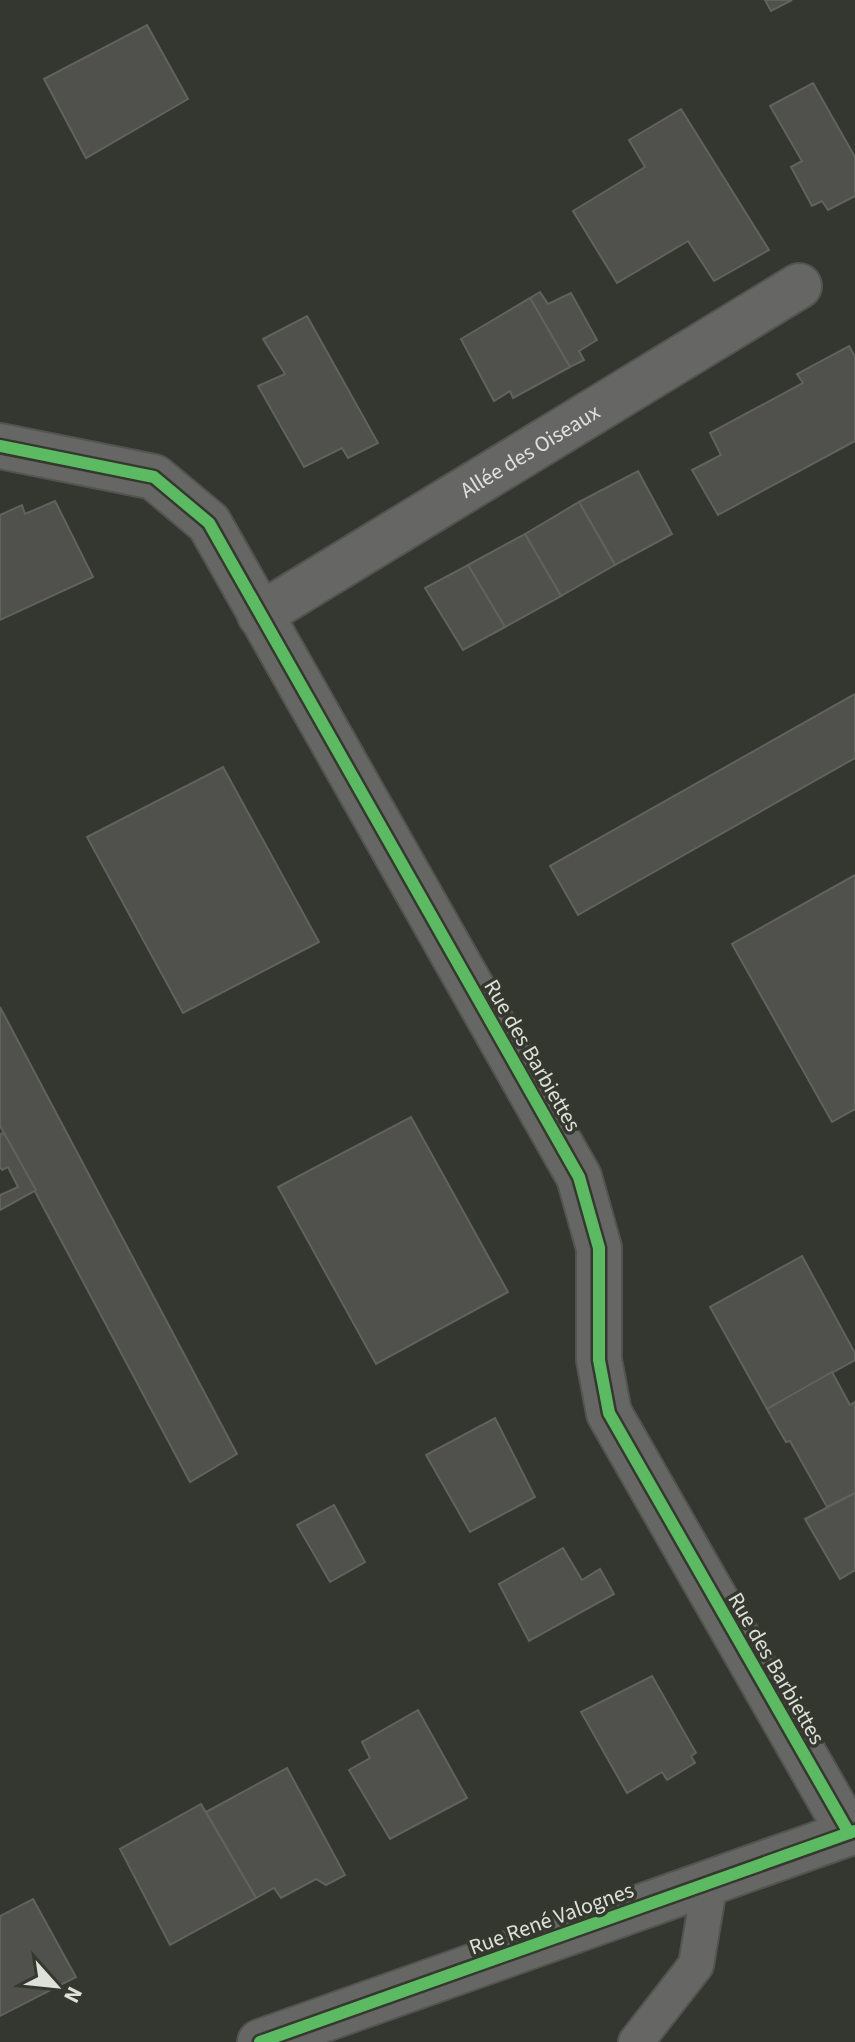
<svg xmlns="http://www.w3.org/2000/svg" width="855" height="2042" font-family="'Source Sans 3',sans-serif">
<rect width="100%" height="100%" fill="#343630"/>
<g fill="#50514c" stroke="#61625d" stroke-width="2">
<path d="M 765,0 L 792,0 L 771,11 Z"/>
<path d="M 147,25 L 188,99 L 86,158 L 44,79 Z"/>
<path d="M 813,83 L 855,157 L 855,196 L 828,210 L 822,201 L 812,206 L 791,167 L 802,161 L 770,106 Z"/>
<path d="M 681,109 L 769,250 L 714,281 L 688,241 L 617,283 L 573,211 L 645,167 L 629,140 Z"/>
<path d="M 540,292 L 548,304 L 571,293 L 597,340 L 579,351 L 584,360 L 570,367 L 530,298 Z"/>
<path d="M 530,298 L 570,367 L 513,398 L 510,391 L 494,401 L 461,339 Z"/>
<path d="M 307,316 L 378,443 L 348,458 L 342,448 L 304,467 L 258,386 L 285,374 L 263,339 Z"/>
<path d="M 849,346 L 854,355 L 855,355 L 855,441 L 718,515 L 692,470 L 721,455 L 710,433 L 803,383 L 797,374 Z"/>
<path d="M 638,471 L 672,534 L 615,565 L 579,502 Z"/>
<path d="M 55,501 L 93,577 L 0,620 L 0,515 L 22,505 L 25,514 Z"/>
<path d="M 579,502 L 615,565 L 561,596 L 525,534 Z"/>
<path d="M 525,534 L 561,596 L 505,627 L 468,565 Z"/>
<path d="M 468,565 L 505,627 L 463,650 L 425,588 Z"/>
<path d="M 855,694 L 855,758 L 578,915 L 550,866 Z"/>
<path d="M 223,767 L 319,942 L 183,1013 L 87,837 Z"/>
<path d="M 855,875 L 855,1109 L 832,1122 L 732,944 Z"/>
<path d="M 0,1007 L 237,1454 L 190,1482 L 0,1126 Z"/>
<path d="M 411,1117 L 508,1292 L 376,1364 L 278,1187 Z"/>
<path d="M 4,1133 L 36,1190 L 0,1210 L 0,1195 L 18,1187 L 8,1167 L 2,1170 L 0,1167 L 0,1134 Z"/>
<path d="M 802,1256 L 855,1353 L 855,1360 L 767,1409 L 710,1307 Z"/>
<path d="M 832,1372 L 850,1405 L 855,1402 L 855,1493 L 827,1507 L 790,1441 L 786,1442 L 767,1409 Z"/>
<path d="M 495,1418 L 535,1497 L 470,1532 L 426,1455 Z"/>
<path d="M 855,1493 L 855,1570 L 840,1579 L 805,1519 Z"/>
<path d="M 334,1505 L 365,1562 L 330,1582 L 297,1525 Z"/>
<path d="M 563,1548 L 582,1580 L 600,1569 L 614,1594 L 529,1641 L 499,1584 Z"/>
<path d="M 652,1676 L 696,1753 L 691,1756 L 695,1763 L 667,1780 L 662,1772 L 627,1793 L 581,1712 Z"/>
<path d="M 418,1710 L 467,1798 L 390,1839 L 349,1770 L 370,1758 L 362,1742 Z"/>
<path d="M 287,1768 L 345,1875 L 326,1885 L 316,1879 L 281,1898 L 274,1888 L 256,1898 L 206,1812 Z"/>
<path d="M 201,1804 L 256,1898 L 170,1945 L 120,1849 Z"/>
<path d="M 33,1899 L 76,1977 L 0,2016 L 0,1916 Z"/>
</g>
<g fill="none" stroke-linecap="round" stroke-linejoin="round">
<g stroke="#53544f" stroke-width="38">
<path id="lane" d="M 636,2042 L 696,1965 L 710,1882"/>
</g>
<g stroke="#53544f" stroke-width="48">
<g id="street">
<path d="M 0,446 L 154,477 L 209,523 L 579,1177 L 599,1248 L 599,1360 L 609,1413 L 849,1833"/>
<path id="s1" d="M 260,615 L 799,286"/>
<path d="M 260,2042 L 855,1831"/>
</g>
</g>
<use href="#lane" stroke="#666764" stroke-width="34"/>
<use href="#street" stroke="#666764" stroke-width="44"/>
<g stroke="#35382e" stroke-width="17">
<g id="cycleway">
<path d="M 0,446 L 154,477 L 209,523 L 579,1177 L 599,1248 L 599,1360 L 609,1413 L 849,1833"/>
<path d="M 260,2042 L 855,1831"/>
</g>
</g>
<use href="#cycleway" stroke="#5cba63" stroke-width="12"/>
</g>
<g text-anchor="middle" stroke-width="7" stroke-linejoin="round" paint-order="stroke">
<g font-size="22" fill="#dee0da" stroke="#35382e">
<text dy="8" stroke="none"><textPath href="#s1" startOffset="316">Allée des Oiseaux</textPath></text>
<text transform="translate(533 1055) rotate(60)" y="8">Rue des Barbiettes</text>
<text transform="translate(777 1668) rotate(60)" y="8">Rue des Barbiettes</text>
<text transform="translate(551 1918) rotate(-20)" y="8">Rue René Valognes</text>
</g>
</g>
<g transform="translate(56 1986) rotate(117)" stroke="#35382e" stroke-width="6" paint-order="stroke">
<path d="M0-6L14 30L0 20L-14 30Z" fill="#dee0da"/>
<text y="-12" font-size="22" font-weight="bold" text-anchor="middle" fill="#dee0da">N</text>
</g>
</svg>
